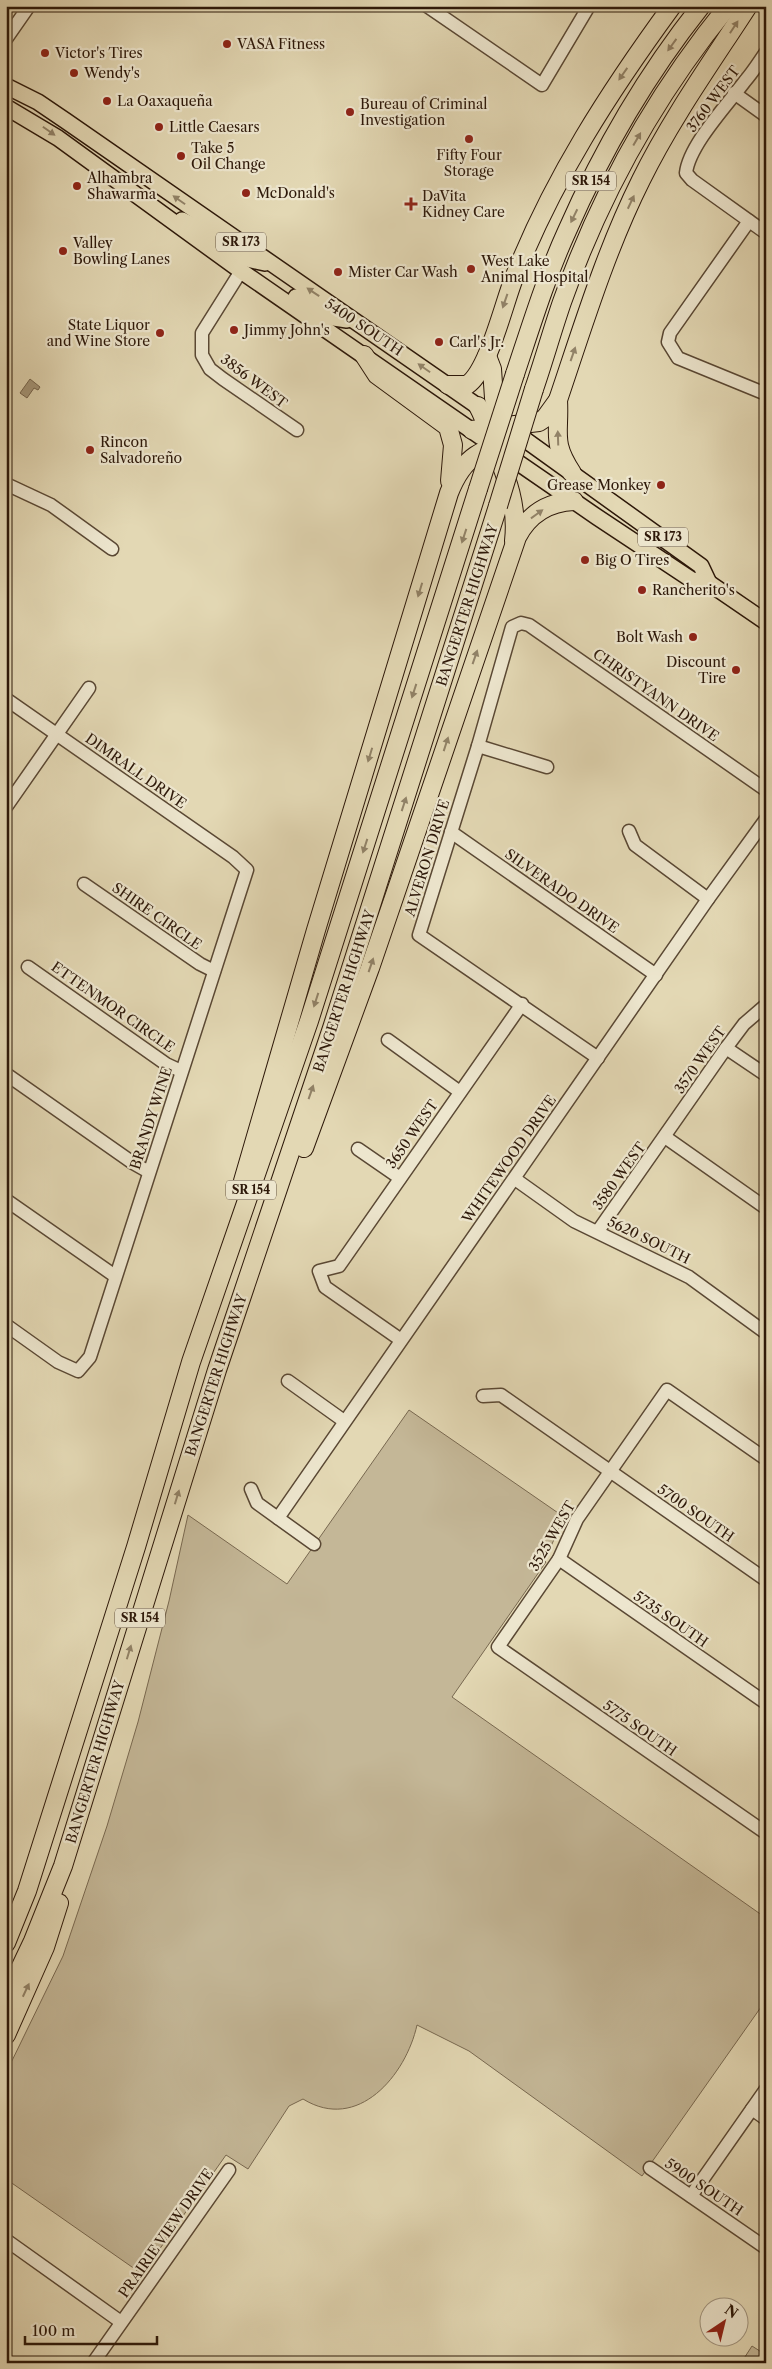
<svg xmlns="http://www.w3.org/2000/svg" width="772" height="2369" font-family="'Libre Caslon Text',serif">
<rect width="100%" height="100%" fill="#e3d8b4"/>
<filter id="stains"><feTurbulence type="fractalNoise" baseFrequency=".004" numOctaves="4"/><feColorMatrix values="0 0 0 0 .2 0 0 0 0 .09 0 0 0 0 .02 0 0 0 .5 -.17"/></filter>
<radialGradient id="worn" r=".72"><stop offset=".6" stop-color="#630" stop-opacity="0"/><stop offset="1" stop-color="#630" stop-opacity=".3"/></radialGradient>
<g fill="#c4b797" stroke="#786850">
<path d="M 409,1410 L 564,1517 L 552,1544 L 543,1559 L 546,1562 L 452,1697 L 766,1918 L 766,2000 L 642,2176 L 469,2051 L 417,2025 C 406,2075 358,2133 303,2099 L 289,2106 L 248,2169 L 226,2155 L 142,2274 L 6,2179 L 6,2073 L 63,1956 L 107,1826 L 138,1722 L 169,1601 L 188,1515 L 287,1584 Z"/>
<path d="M 752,2346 L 766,2355 L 766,2363 L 741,2363 Z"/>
</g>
<path fill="#a5977a" stroke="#75644d" d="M 30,379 L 40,387 L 38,390 L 34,388 L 27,398 L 20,393 Z"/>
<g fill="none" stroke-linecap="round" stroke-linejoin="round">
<g stroke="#5a4834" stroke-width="15">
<g id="minor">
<path d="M 427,6 L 542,85 L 589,6"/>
<path d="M 6,39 L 29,6"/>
<path d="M 766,52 C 759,62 753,72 745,81 C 728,104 689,145 686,173 L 692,180 L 766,233"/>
<path d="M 734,93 L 766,116"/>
<path d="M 749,221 L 670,333 L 668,342 L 678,358 L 766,394"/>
<path d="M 241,271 L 202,333 L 202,355 L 210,369 L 223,379 L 297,430"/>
<path d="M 6,484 L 51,505 L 112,549"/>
<path d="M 6,699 L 233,857 L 247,870 L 90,1357 L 78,1371 L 58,1362 L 6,1325"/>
<path d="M 478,746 L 547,767"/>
<path d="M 6,807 L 89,688"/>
<path d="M 629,831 L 635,845 L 708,899"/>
<path d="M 451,832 L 656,975"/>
<path d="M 84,884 L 200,964 L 214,971"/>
<path d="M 28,967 L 166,1064 L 181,1071"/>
<path d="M 388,1040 L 460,1092"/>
<path d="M 726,1048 L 766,1075"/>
<path d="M 598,1058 L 419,935 L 478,746 L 512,627 L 521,623 L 529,625 L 766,790"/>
<path d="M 6,1074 L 133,1163 L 149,1172"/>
<path d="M 665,1137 L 766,1208"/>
<path d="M 358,1149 L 400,1178"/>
<path d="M 515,1179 L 574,1221 L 689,1277 L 766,1333"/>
<path d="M 6,1200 L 115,1276"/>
<path d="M 598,1231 L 726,1048 L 744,1024 L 766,1005"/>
<path d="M 401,1340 L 325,1287 L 319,1271 L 339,1266 L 522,1004"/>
<path d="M 288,1381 L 344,1421"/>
<path d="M 483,1396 L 501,1395 L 766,1580"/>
<path d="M 766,1459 L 667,1390 L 577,1519 L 559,1559 L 498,1647 L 766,1833"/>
<path d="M 251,1489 L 257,1503 L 314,1544"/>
<path d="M 278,1518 L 708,899 L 766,819"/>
<path d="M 559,1559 L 766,1703"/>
<path d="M 752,2109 L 766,2119"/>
<path d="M 650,2168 L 766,2248"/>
<path d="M 691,2196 L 766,2089"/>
<path d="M 6,2240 L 121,2322"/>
<path d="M 6,2363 L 7,2363"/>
<path d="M 93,2363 L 229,2170"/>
</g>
</g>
<g stroke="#2d1809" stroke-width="18">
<g id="major">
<path d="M 6,86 L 38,102 L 66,121 L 486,412"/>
<path d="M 6,107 L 58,138 L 241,271 L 481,437"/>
<path d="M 182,220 L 217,238 L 247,259 L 265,263"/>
<path d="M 296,297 L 334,318 L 347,320"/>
<path d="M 513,431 L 701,566 L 709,583"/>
<path d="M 504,453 L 597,517 L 692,580 L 709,583 L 766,622"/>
</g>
</g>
<g stroke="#2d1809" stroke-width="20">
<g id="highway">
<path d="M 364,355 L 377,375 L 448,427 L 453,445 L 450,481"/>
<path d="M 487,356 L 492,369 L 494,398 L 504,425"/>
<path d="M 515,374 C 531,326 546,277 567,231 C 602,151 647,74 701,6"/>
<path d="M 448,385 L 467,385 C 488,372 504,303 514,278 C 553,179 609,92 672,6"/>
<path d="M 534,389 C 544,360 552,331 562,302 C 600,195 656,94 728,6"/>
<path d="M 558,400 C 560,434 551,441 572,473"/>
<path d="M 478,406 C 485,419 489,432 494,446 C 507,478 518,506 514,541"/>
<path d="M 472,430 L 539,422 L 545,418 L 558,400 C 583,326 606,250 641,180 C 671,119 711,63 748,6"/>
<path d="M 304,1148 L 370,968 L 517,537 C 529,514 548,502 574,501"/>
<path d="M 243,1181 L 316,930 L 449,493 C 465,452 484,449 523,439"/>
<path d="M 6,1943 L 27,1891 L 136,1547 L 191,1362 L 309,1021 L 478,489"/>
<path d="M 6,1998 L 33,1941 L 63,1866 L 217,1370 L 332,1028 L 498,506"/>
<path d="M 6,2035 L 45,1947 L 59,1903"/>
</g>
</g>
<use href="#minor" stroke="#ede6ce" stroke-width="12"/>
<use href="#major" stroke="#e3d8b4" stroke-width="15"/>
<use href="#highway" stroke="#e3d8b4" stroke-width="18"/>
<g stroke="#2d1809" stroke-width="20" stroke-linecap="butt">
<g id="highway-bridge">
<path d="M 478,489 L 515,374"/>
<path d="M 498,506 L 534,389"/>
</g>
</g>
<use href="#highway-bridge" stroke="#e3d8b4" stroke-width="18"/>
</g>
<defs><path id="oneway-solid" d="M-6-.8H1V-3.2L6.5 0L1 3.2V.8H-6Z" transform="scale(1.25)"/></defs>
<g fill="#918267">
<use href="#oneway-solid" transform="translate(734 27) rotate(-57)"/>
<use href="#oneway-solid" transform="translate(672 45) rotate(126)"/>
<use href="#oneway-solid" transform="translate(623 74) rotate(125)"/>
<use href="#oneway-solid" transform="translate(49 131) rotate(35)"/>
<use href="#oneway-solid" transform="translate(637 139) rotate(-60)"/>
<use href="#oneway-solid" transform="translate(179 200) rotate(-145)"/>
<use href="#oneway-solid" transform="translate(631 202) rotate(-65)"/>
<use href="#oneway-solid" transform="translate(574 216) rotate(116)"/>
<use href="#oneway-solid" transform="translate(313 292) rotate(-146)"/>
<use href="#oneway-solid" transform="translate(505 301) rotate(109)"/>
<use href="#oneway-solid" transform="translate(573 354) rotate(-71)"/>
<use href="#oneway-solid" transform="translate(424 368) rotate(-145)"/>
<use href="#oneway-solid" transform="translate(558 438) rotate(-92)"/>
<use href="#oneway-solid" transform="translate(537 514) rotate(-36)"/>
<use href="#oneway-solid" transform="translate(464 536) rotate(108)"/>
<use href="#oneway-solid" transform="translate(420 590) rotate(107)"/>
<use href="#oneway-solid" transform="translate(475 657) rotate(-71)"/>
<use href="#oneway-solid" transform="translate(414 691) rotate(108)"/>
<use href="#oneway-solid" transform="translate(446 744) rotate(-72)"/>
<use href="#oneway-solid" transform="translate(370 755) rotate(107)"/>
<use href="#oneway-solid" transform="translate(404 804) rotate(-72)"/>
<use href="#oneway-solid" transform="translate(365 846) rotate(108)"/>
<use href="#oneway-solid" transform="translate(371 965) rotate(-71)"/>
<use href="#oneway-solid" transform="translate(316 1000) rotate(108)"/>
<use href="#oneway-solid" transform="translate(311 1092) rotate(-71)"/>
<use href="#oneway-solid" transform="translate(177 1497) rotate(-73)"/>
<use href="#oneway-solid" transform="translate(129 1652) rotate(-73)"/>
<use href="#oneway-solid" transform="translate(26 1990) rotate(-65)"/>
</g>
<g fill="#8f2418" stroke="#ede6ce" stroke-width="2">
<circle cx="227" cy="44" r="5"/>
<circle cx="45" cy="53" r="5"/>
<circle cx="74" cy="73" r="5"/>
<circle cx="107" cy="101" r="5"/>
<circle cx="350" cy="112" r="5"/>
<circle cx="159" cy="127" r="5"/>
<circle cx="469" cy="139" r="5"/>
<circle cx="181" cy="156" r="5"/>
<circle cx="77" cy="186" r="5"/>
<circle cx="246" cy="193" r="5"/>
<path d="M408.5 196.5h5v5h5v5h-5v5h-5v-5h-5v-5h5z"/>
<circle cx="63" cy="251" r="5"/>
<circle cx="471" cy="269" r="5"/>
<circle cx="338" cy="272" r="5"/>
<circle cx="234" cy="330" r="5"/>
<circle cx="160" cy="333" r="5"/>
<circle cx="439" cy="342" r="5"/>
<circle cx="90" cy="450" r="5"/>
<circle cx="661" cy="485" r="5"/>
<circle cx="585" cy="560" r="5"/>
<circle cx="642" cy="590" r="5"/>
<circle cx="693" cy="637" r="5"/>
<circle cx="736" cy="670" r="5"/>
</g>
<g text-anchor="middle" stroke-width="4.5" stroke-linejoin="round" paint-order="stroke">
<g fill="#ede6ce" stroke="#675644" stroke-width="1">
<rect x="566" y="171.5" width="50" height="19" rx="4"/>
<rect x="216" y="232.5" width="50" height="19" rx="4"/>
<rect x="638" y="527.5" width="50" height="19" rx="4"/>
<rect x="226" y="1180.5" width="50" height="19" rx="4"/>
<rect x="115" y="1608.5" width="50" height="19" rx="4"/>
</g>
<g font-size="12" font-weight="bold" fill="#2d1809">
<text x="591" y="185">SR 154</text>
<text x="241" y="246">SR 173</text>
<text x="663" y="541">SR 173</text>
<text x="251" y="1194">SR 154</text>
<text x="140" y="1622">SR 154</text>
</g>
<g font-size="14" fill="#2d1809" stroke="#ede6ce" text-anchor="start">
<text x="237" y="49">VASA Fitness</text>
<text x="55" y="58">Victor's Tires</text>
<text x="84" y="78">Wendy's</text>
<text x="117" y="106">La Oaxaqueña</text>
<text x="360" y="109">Bureau of Criminal<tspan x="360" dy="16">Investigation</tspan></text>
<text x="169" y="132">Little Caesars</text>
<text x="191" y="153">Take 5<tspan x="191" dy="16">Oil Change</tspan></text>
<text x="469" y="160" text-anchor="middle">Fifty Four<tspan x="469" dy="16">Storage</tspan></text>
<text x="87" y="183">Alhambra<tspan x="87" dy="16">Shawarma</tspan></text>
<text x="256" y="198">McDonald's</text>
<text x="422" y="201">DaVita<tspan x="422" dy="16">Kidney Care</tspan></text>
<text x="73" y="248">Valley<tspan x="73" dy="16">Bowling Lanes</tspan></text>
<text x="481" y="266">West Lake<tspan x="481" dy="16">Animal Hospital</tspan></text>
<text x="348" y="277">Mister Car Wash</text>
<text x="150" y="330" text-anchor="end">State Liquor<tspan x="150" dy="16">and Wine Store</tspan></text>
<text x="244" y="335">Jimmy John's</text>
<text x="449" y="347">Carl's Jr.</text>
<text x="100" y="447">Rincon<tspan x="100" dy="16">Salvadoreño</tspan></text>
<text x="651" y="490" text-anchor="end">Grease Monkey</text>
<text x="595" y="565">Big O Tires</text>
<text x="652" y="595">Rancherito's</text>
<text x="683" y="642" text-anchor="end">Bolt Wash</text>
<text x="726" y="667" text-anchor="end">Discount<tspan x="726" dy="16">Tire</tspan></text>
</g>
<g font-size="14" fill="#2d1809" stroke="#ede6ce">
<text transform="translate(713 99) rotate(-53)" y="5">3760 WEST</text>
<text transform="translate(364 327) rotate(34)" y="5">5400 SOUTH</text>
<text transform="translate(254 381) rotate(37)" y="5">3856 WEST</text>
<text transform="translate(467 605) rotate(-72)" y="5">BANGERTER HIGHWAY</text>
<text transform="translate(656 695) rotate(35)" y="5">CHRISTYANN DRIVE</text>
<text transform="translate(136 771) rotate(35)" y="5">DIMRALL DRIVE</text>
<text transform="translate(427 858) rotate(-73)" y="5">ALVERON DRIVE</text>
<text transform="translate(562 891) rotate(35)" y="5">SILVERADO DRIVE</text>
<text transform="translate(157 916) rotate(35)" y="5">SHIRE CIRCLE</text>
<text transform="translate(344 991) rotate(-72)" y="5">BANGERTER HIGHWAY</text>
<text transform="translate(113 1007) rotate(35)" y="5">ETTENMOR CIRCLE</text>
<text transform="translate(700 1060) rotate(-55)" y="5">3570 WEST</text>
<text transform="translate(151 1118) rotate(-72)" y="5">BRANDY WINE</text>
<text transform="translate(412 1134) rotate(-55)" y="5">3650 WEST</text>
<text transform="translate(509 1159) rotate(-55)" y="5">WHITEWOOD DRIVE</text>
<text transform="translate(619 1176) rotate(-54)" y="5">3580 WEST</text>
<text transform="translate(649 1240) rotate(26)" y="5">5620 SOUTH</text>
<text transform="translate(216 1375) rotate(-72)" y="5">BANGERTER HIGHWAY</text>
<text transform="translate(696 1513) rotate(35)" y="5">5700 SOUTH</text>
<text transform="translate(552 1536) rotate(-60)" y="5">3525 WEST</text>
<text transform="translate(671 1619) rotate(35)" y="5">5735 SOUTH</text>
<text transform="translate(640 1728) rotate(35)" y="5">5775 SOUTH</text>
<text transform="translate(95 1762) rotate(-73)" y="5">BANGERTER HIGHWAY</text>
<text transform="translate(704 2187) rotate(34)" y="5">5900 SOUTH</text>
<text transform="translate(166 2233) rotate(-55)" y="5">PRAIRIE VIEW DRIVE</text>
</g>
</g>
<rect width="772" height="2369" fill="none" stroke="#e3d8b4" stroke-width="25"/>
<rect x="8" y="8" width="757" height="2354" fill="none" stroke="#2d1809" stroke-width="2.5"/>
<rect x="12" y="12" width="747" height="2344" fill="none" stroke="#2d1809"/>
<g transform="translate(724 2322) rotate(35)"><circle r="24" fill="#ede6ce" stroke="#a0947f"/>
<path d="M0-4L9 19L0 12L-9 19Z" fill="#8f2418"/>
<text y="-8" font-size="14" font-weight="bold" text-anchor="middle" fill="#2d1809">N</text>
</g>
<path d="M25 2336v8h132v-8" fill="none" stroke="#2d1809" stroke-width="2.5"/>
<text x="32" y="2336" font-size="15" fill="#2d1809" stroke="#ede6ce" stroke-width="4" paint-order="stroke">100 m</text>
<rect width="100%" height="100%" filter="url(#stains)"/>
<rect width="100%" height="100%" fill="url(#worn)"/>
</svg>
